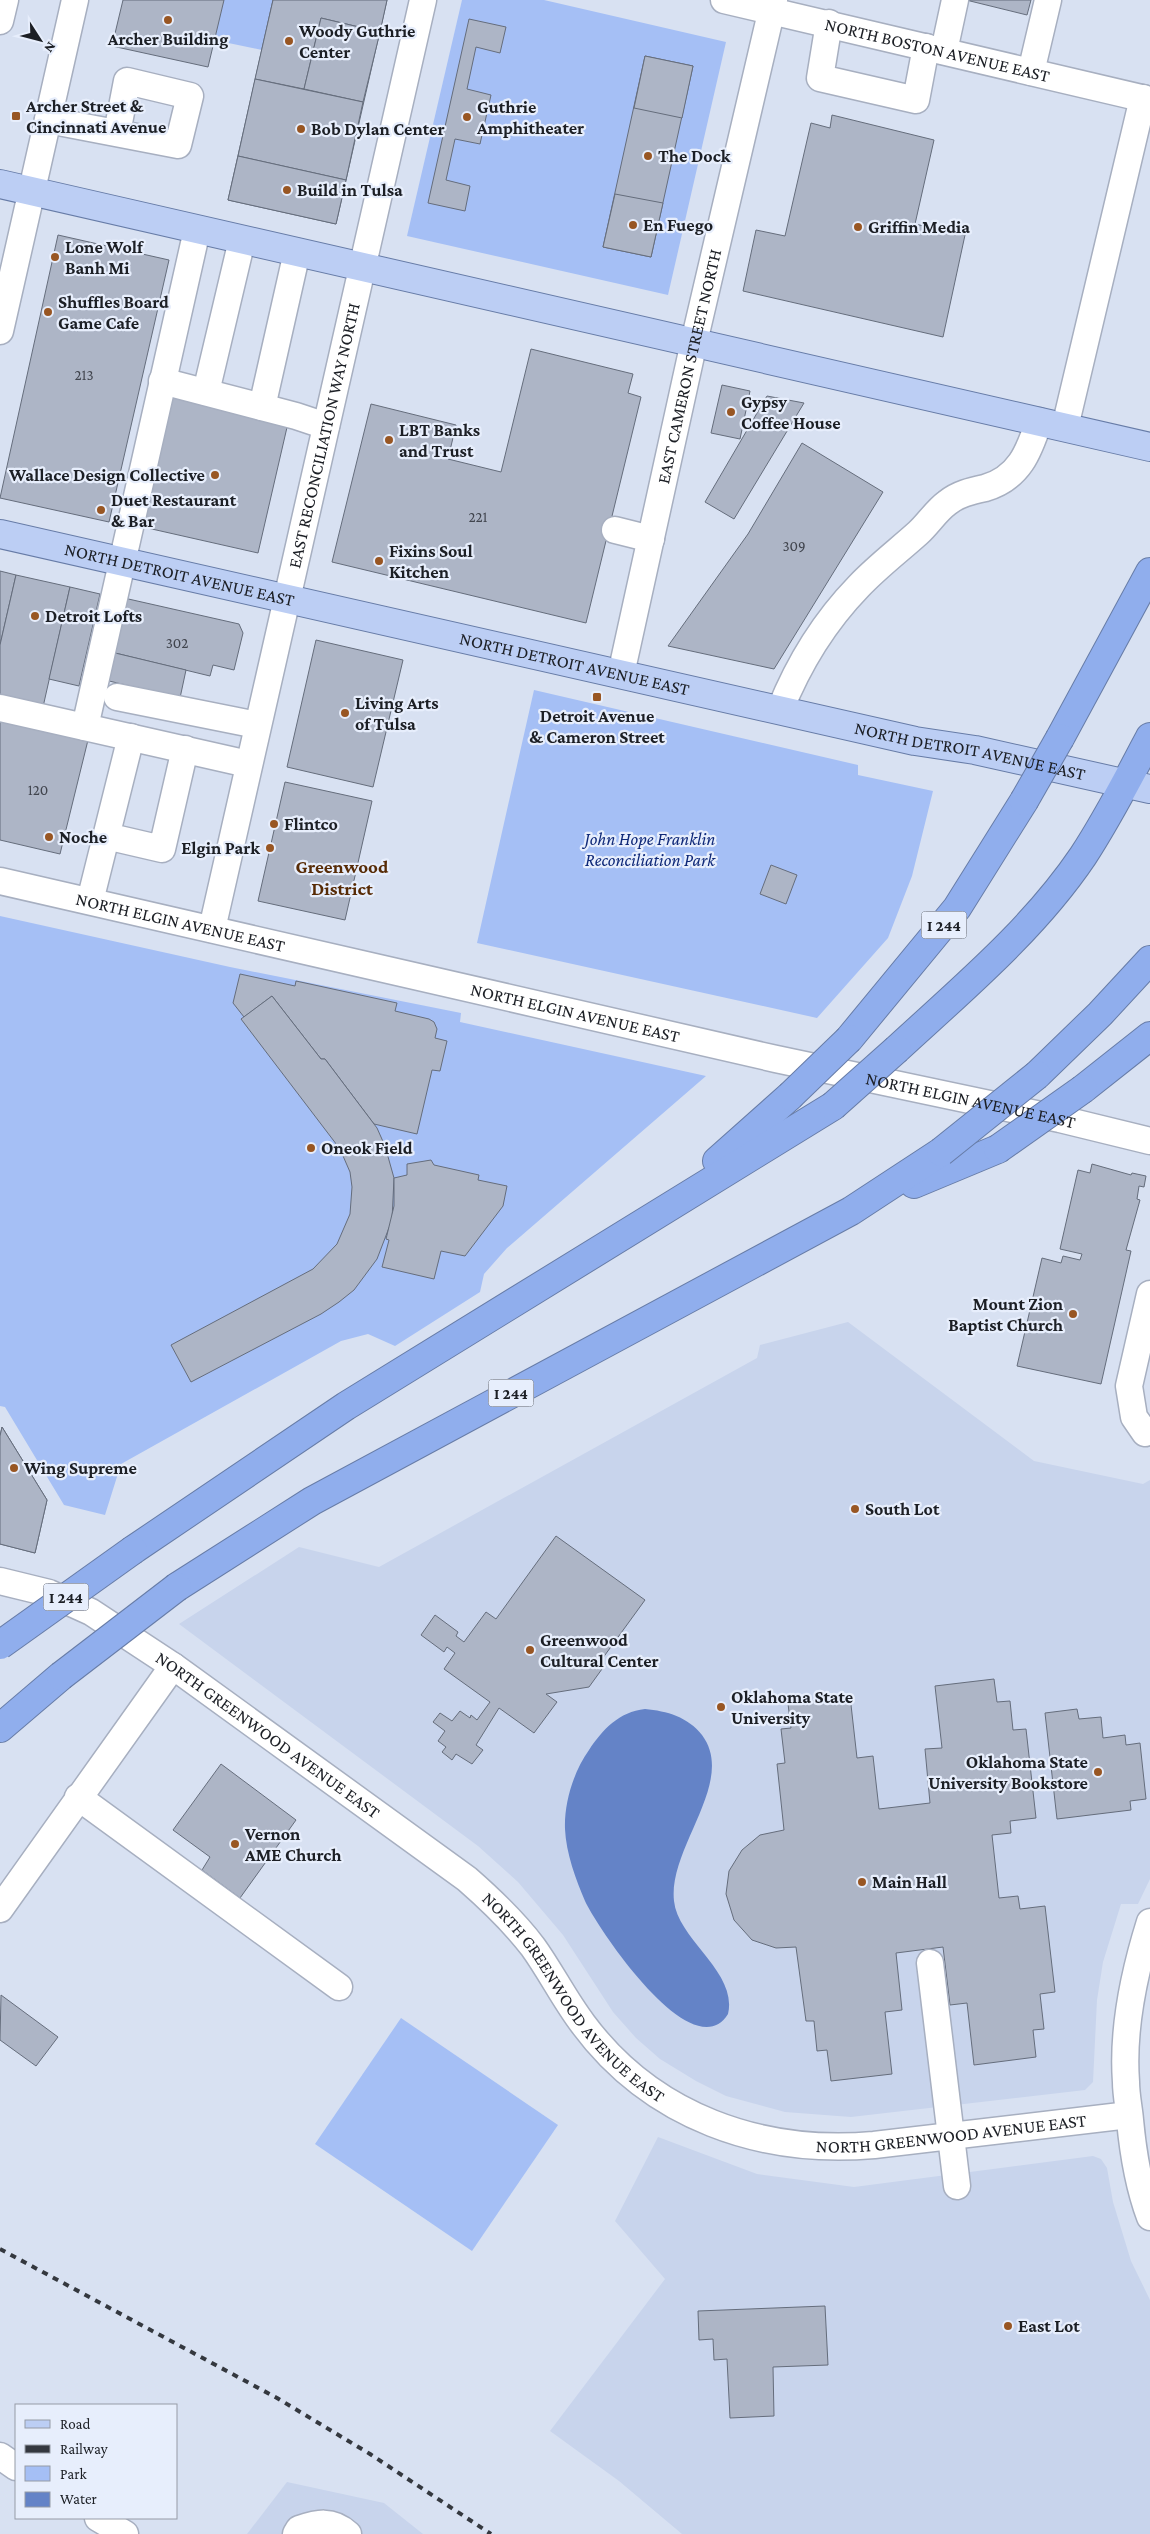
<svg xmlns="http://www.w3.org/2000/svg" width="1150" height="2534" font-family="'Crimson Pro',serif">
<rect width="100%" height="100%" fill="#d8e1f2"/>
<g fill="#c8d4ec">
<path d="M 848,1322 L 1034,1461 L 1143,1484 L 1150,1480 L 1150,1879 L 1138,1904 L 1121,1904 L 1103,1962 L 1097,2000 L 1093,2082 L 1085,2090 L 851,2117 L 785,2112 L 726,2096 L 696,2081 L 660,2059 L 636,2038 L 613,2012 L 563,1935 L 518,1882 L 478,1846 L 179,1624 L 299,1547 L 379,1567 L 757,1358 L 760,1345 Z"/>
<path d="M 658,2137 L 757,2174 L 854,2187 L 1093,2156 L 1101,2159 L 1107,2168 L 1113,2202 L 1131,2261 L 1150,2300 L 1150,2534 L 682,2534 L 619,2481 L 550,2431 L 665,2279 L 615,2221 Z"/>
<path d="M 287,2482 L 384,2503 L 423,2534 L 247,2534 Z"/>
</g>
<g fill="#a5bff5">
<path d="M 224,0 L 273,0 L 262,50 L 214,40 Z"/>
<path d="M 462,0 L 544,0 L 726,42 L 668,295 L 407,236 Z"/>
<path d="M 534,690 L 858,765 L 858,775 L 933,791 L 912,876 L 888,938 L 817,1018 L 477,943 Z"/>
<path d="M 0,916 L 230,967 L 461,1013 L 460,1022 L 706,1076 L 507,1248 L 484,1274 L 480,1292 L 395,1346 L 368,1334 L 341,1341 L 121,1464 L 105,1515 L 64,1505 L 5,1407 L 0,1406 Z"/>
<path d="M 401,2018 L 558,2125 L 472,2251 L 315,2144 Z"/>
</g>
<path fill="#6483c7" d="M 645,1709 C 667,1711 688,1717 702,1735 C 737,1782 668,1847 674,1901 C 678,1940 738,1972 728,2014 C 693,2070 598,1929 585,1901 C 576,1880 566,1853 565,1829 C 564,1802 574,1771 589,1750 C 603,1729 619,1712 645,1709 Z"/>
<g fill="#adb5c6" stroke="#656d7c">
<path d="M 123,0 L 224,0 L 208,67 L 112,46 Z"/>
<path d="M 273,0 L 387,0 L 336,224 L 228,200 Z"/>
<path d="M 273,0 L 387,0 L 380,32 L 321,18 L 304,89 L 255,79 Z"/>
<path d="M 966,0 L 1031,0 L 1027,15 Z"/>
<path d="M 321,18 L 380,32 L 363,102 L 304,89 Z"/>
<path d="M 469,19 L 506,27 L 500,53 L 476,47 L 467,89 L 491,95 L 480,144 L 455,139 L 446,180 L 470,186 L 465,211 L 428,203 Z"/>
<path d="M 645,56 L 693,66 L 651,257 L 603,247 Z"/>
<path d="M 645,56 L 693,66 L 682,118 L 634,108 Z"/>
<path d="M 255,79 L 363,102 L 346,180 L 238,156 Z"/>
<path d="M 832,115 L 934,140 L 915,224 L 965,235 L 943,337 L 743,291 L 756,230 L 785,236 L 811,123 L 830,128 Z"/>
<path d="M 238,156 L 346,180 L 336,224 L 228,200 Z"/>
<path d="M 615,194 L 663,203 L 651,257 L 603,247 Z"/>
<path d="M 58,235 L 169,260 L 109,522 L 0,498 Z"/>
<path d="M 531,349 L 633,374 L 628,393 L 641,397 L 586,623 L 332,562 L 371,404 L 456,425 L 448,459 L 501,472 Z"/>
<path d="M 722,385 L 750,391 L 740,439 L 711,433 Z"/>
<path d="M 767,396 L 804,403 L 734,519 L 705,502 Z"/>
<path d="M 173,397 L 288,423 L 258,553 L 143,527 Z"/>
<path d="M 802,443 L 883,492 L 774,669 L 668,646 L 748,534 Z"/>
<path d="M 0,571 L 16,575 L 0,645 Z"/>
<path d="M 16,575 L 70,587 L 43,707 L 0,697 L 0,645 Z"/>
<path d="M 70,587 L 100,594 L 79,686 L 49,679 Z"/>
<path d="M 124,598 L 239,624 L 243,633 L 234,670 L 213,665 L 210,676 L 111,652 Z"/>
<path d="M 316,640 L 403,660 L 373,787 L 287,767 Z"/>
<path d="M 111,652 L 186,670 L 180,698 L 105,680 Z"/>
<path d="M 0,718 L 88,740 L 60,854 L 0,840 Z"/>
<path d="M 285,782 L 372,801 L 345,920 L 258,901 Z"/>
<path d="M 771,865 L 797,875 L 786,904 L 760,894 Z"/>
<path d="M 240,974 L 295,986 L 296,981 L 397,1003 L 395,1011 L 429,1019 L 434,1022 L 437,1029 L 435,1038 L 447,1041 L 440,1071 L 432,1070 L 417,1134 L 374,1124 L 325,1059 L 321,1059 L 272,996 L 244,1017 L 233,1003 Z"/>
<path d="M 272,996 L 321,1059 L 325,1059 L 377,1128 L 385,1146 L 394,1178 L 392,1220 L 377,1259 L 354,1290 L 339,1302 L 321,1314 L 191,1382 L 171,1345 L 313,1269 L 337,1244 L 350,1214 L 352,1187 L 350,1172 L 340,1149 L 241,1019 Z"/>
<path d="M 431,1160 L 434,1165 L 479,1175 L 478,1180 L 507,1186 L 503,1206 L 465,1256 L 441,1251 L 434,1279 L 382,1267 L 389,1240 L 386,1239 L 394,1206 L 394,1178 L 407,1175 L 407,1164 Z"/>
<path d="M 1092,1164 L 1131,1175 L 1132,1173 L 1146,1176 L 1144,1187 L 1139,1186 L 1137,1199 L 1140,1200 L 1126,1250 L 1131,1251 L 1101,1384 L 1017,1366 L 1042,1258 L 1061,1263 L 1063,1256 L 1080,1260 L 1082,1254 L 1060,1249 L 1078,1170 L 1090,1173 Z"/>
<path d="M 2,1427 L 47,1500 L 35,1553 L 0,1544 L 0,1436 Z"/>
<path d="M 2,1427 L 47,1500 L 35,1553 L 0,1544 L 0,1436 Z"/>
<path d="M 556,1536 L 645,1600 L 597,1666 L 602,1669 L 589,1687 L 546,1694 L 557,1702 L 534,1733 L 499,1708 L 476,1745 L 483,1750 L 472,1764 L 456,1754 L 452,1760 L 442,1752 L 446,1747 L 438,1741 L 445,1731 L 433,1722 L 440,1713 L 452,1721 L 460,1711 L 470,1718 L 471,1715 L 477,1720 L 490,1702 L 444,1669 L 455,1653 L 447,1647 L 444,1652 L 421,1635 L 435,1615 L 458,1632 L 456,1636 L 464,1642 L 486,1612 L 496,1619 Z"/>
<path d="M 994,1679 L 997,1702 L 1010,1701 L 1013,1730 L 1026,1729 L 1036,1818 L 1010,1821 L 1011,1833 L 992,1835 L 999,1898 L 1018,1896 L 1020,1909 L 1045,1906 L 1055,1992 L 1040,1994 L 1044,2029 L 1033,2030 L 1036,2057 L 974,2065 L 967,2003 L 950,2005 L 943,1947 L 896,1953 L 902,2010 L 885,2012 L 892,2074 L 831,2081 L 827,2050 L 817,2051 L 814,2021 L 806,2021 L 796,1947 L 776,1948 L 752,1940 L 734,1920 L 726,1894 L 729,1871 L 742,1850 L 760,1835 L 784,1830 L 777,1764 L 785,1763 L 781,1729 L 791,1728 L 788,1704 L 850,1696 L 857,1758 L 873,1756 L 879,1809 L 930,1803 L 925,1749 L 942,1748 L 935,1686 Z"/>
<path d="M 1077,1709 L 1079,1719 L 1101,1717 L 1103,1738 L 1125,1735 L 1126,1745 L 1140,1743 L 1146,1799 L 1130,1801 L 1131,1810 L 1057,1819 L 1045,1713 Z"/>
<path d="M 221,1764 L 296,1820 L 240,1898 L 202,1870 L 210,1857 L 173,1830 Z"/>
<path d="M 1,1995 L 58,2037 L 36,2066 L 0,2040 Z"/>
<path d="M 825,2306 L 828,2365 L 773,2367 L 774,2416 L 730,2418 L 727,2359 L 714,2360 L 713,2339 L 699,2340 L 698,2311 Z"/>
</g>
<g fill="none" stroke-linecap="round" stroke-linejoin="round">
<g stroke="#a7afc0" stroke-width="29">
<g id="minor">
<path id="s1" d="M 724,0 L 1150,100"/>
<path d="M 0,21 L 5,0"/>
<path d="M 829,23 L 820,78 L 916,100 L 926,47"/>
<path d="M 944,51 L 955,0"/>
<path d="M 1031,72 L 1048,0"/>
<path d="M 48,120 L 178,145 L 190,96 L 127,81 L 117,133"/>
<path d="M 0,331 L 75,0"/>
<path d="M 162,381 L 296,416 L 326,426"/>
<path d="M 206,392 L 242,240"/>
<path d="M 262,407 L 297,252"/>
<path d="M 1065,427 L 1143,98"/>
<path d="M 615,530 L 651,539"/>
<path id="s2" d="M 621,674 L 694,342 L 774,0"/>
<path d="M 117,697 L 257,725"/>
<path d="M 0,708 L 248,764"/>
<path d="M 780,710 C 798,665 825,621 859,586 C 877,567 898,551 918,533 C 928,524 936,511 947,503 C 958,494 971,491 985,488 C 1019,478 1029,452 1039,421"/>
<path d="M 85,727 L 197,230"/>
<path d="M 106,836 L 162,849 L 185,749"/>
<path id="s3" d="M 0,881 L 776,1059 L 1060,1119 L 1150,1141"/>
<path d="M 90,901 L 131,737"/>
<path id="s4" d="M 212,929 L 423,0"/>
<path d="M 1145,1433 L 1134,1417 L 1129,1386 L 1150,1294"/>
<path id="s5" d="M 0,1581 L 49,1593 L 91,1612 L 173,1666 L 467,1879 C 491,1900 514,1922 533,1947 C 551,1972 564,1999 583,2024 C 652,2117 761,2155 874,2145 L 1129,2115"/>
<path d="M 78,1797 L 339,1987"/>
<path d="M 0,1909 L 173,1666"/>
<path d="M 1150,1922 C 1134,1973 1122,2029 1126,2082 C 1126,2095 1129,2108 1130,2120 C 1133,2153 1138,2185 1150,2217"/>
<path d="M 930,1963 L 957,2186"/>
<path d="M 0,2456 L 16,2467"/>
<path d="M 98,2518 L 125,2534"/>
<path d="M 296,2534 L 299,2529 C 317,2523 332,2519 348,2534"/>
</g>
</g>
<g stroke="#677ca7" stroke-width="30">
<g id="major">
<path d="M 0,184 L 1150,447"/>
<path id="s6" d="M 0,534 L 915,741 L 975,750 L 1150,789"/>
</g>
</g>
<g stroke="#677ca7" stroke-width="30">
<g id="highway">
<path d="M 1060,738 L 1150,572"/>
<path d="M 849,1039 L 957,908 L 1024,801"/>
<path d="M 897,1049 C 962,989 1033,930 1083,856 C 1108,818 1129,777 1150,737"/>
<path d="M 1037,1075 L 1100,1014 L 1150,960"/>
<path d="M 1083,1089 L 1150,1036"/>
<path d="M 717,1161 L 790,1096"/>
<path d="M 914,1184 L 998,1149"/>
<path d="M 133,1550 L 346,1406 L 833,1106"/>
<path d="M 177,1587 L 312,1501 L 851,1211 L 941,1152"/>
<path d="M 0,1728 L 61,1676"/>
</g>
</g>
<use href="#minor" stroke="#fff" stroke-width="26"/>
<use href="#major" stroke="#bccef4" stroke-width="28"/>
<use href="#highway" stroke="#90aeed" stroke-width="28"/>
<path stroke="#34383f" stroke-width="4" stroke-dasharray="6 6" stroke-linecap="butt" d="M 0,2249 L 277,2398 L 370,2454 L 491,2534"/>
<g stroke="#677ca7" stroke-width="30" stroke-linecap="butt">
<g id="highway-bridge">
<path d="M 1024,801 L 1060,738"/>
<path d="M 790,1096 L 849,1039"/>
<path d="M 833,1106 L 897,1049"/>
<path d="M 998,1149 L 1083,1089"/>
<path d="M 941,1152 L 1037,1075"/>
<path d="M 0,1645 L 133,1550"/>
<path d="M 61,1676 L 177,1587"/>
</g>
</g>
<use href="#highway-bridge" stroke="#90aeed" stroke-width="28"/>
</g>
<g fill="#985623" stroke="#e7eefc" stroke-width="2">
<circle cx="168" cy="20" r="5"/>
<circle cx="289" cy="41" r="5"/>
<rect x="11" y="111" width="10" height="10" rx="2.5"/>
<circle cx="467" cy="117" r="5"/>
<circle cx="301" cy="129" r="5"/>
<circle cx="648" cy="156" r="5"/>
<circle cx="287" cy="190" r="5"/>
<circle cx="633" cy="225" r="5"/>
<circle cx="858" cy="227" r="5"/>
<circle cx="55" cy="257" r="5"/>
<circle cx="48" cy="312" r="5"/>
<circle cx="731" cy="412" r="5"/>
<circle cx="389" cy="440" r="5"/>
<circle cx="215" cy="475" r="5"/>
<circle cx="101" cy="510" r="5"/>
<circle cx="379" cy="561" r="5"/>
<circle cx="35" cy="616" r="5"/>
<rect x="592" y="692" width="10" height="10" rx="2.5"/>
<circle cx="345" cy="713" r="5"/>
<circle cx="274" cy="824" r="5"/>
<circle cx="49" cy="837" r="5"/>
<circle cx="270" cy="848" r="5"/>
<circle cx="311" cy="1148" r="5"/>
<circle cx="1073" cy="1314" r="5"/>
<circle cx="14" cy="1468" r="5"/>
<circle cx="855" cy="1509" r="5"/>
<circle cx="530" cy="1650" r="5"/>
<circle cx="721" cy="1707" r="5"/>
<circle cx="1098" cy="1772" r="5"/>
<circle cx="235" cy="1844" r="5"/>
<circle cx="862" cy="1882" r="5"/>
<circle cx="1008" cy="2326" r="5"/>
</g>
<g text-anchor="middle" stroke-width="4.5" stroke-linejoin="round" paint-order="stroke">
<g font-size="15" fill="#40444d">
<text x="84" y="380">213</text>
<text x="478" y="522">221</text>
<text x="794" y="551">309</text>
<text x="177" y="648">302</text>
<text x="38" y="795">120</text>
</g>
<g fill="#e7eefc" stroke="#595d66" stroke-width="1">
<rect x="921.5" y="911.5" width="45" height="27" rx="4"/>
<rect x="488.5" y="1379.5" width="45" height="27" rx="4"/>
<rect x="43.5" y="1583.5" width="45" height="27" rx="4"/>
</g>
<g font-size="16" font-weight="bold" fill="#1c1f25">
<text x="944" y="931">I 244</text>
<text x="511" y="1399">I 244</text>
<text x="66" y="1603">I 244</text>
</g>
<g font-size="18" font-weight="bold" fill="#1c1f25" stroke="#e7eefc" text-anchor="start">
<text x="299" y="37">Woody Guthrie<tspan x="299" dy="21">Center</tspan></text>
<text x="168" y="45" text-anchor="middle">Archer Building</text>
<text x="26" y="112">Archer Street &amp;<tspan x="26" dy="21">Cincinnati Avenue</tspan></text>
<text x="477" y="113">Guthrie<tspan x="477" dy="21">Amphitheater</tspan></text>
<text x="311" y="135">Bob Dylan Center</text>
<text x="658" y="162">The Dock</text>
<text x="297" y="196">Build in Tulsa</text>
<text x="643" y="231">En Fuego</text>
<text x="868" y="233">Griffin Media</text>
<text x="65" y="253">Lone Wolf<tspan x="65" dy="21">Banh Mi</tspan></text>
<text x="58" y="308">Shuffles Board<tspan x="58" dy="21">Game Cafe</tspan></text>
<text x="741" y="408">Gypsy<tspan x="741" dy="21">Coffee House</tspan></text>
<text x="399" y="436">LBT Banks<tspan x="399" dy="21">and Trust</tspan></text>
<text x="205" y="481" text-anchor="end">Wallace Design Collective</text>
<text x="111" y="506">Duet Restaurant<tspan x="111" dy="21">&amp; Bar</tspan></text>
<text x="389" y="557">Fixins Soul<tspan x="389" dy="21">Kitchen</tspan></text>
<text x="45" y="622">Detroit Lofts</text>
<text x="355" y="709">Living Arts<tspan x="355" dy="21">of Tulsa</tspan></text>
<text x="597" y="722" text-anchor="middle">Detroit Avenue<tspan x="597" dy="21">&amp; Cameron Street</tspan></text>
<text x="284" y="830">Flintco</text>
<text x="59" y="843">Noche</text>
<text x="260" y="854" text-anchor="end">Elgin Park</text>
<text x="321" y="1154">Oneok Field</text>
<text x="1063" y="1310" text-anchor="end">Mount Zion<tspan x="1063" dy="21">Baptist Church</tspan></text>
<text x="24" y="1474">Wing Supreme</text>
<text x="865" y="1515">South Lot</text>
<text x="540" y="1646">Greenwood<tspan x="540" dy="21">Cultural Center</tspan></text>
<text x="731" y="1703">Oklahoma State<tspan x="731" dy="21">University</tspan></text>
<text x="1088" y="1768" text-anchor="end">Oklahoma State<tspan x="1088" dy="21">University Bookstore</tspan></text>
<text x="245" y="1840">Vernon<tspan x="245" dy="21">AME Church</tspan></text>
<text x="872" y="1888">Main Hall</text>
<text x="1018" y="2332">East Lot</text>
</g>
<g font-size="18" fill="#1c1f25" stroke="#e7eefc">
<text dy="6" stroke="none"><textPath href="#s1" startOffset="219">NORTH BOSTON AVENUE EAST</textPath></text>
<text dy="6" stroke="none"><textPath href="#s2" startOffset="315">EAST CAMERON STREET NORTH</textPath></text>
<text dy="6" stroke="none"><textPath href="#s4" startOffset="506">EAST RECONCILIATION WAY NORTH</textPath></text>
<text dy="6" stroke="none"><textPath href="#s6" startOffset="184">NORTH DETROIT AVENUE EAST</textPath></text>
<text dy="6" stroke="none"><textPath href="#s6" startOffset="589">NORTH DETROIT AVENUE EAST</textPath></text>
<text dy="6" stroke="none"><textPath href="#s6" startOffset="994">NORTH DETROIT AVENUE EAST</textPath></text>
<text dy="6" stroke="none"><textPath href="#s3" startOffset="185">NORTH ELGIN AVENUE EAST</textPath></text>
<text dy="6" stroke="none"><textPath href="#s3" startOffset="590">NORTH ELGIN AVENUE EAST</textPath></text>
<text dy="6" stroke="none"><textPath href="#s3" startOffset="995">NORTH ELGIN AVENUE EAST</textPath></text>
<text dy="6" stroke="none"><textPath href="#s5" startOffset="312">NORTH GREENWOOD AVENUE EAST</textPath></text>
<text dy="6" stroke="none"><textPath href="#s5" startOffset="718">NORTH GREENWOOD AVENUE EAST</textPath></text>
<text dy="6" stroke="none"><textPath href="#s5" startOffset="1152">NORTH GREENWOOD AVENUE EAST</textPath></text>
</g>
<g font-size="18" font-style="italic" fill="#0e2878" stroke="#e7eefc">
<text x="650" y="845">John Hope Franklin<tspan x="650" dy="21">Reconciliation Park</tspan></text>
</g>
<g font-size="19" font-weight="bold" fill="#572b06" stroke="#e7eefc">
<text x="342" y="873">Greenwood<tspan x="342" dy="22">District</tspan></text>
</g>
</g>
<rect x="15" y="2404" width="162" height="115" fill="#e7eefc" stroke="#969ba6"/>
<rect x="25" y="2420" width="25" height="8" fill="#bccef4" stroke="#969ba6"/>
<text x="60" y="2429" font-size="15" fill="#1c1f25">Road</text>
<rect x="25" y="2445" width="25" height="8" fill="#34383f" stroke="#969ba6"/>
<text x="60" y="2454" font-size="15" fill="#1c1f25">Railway</text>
<rect x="25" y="2466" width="25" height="15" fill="#a5bff5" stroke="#969ba6"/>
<text x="60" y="2479" font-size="15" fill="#1c1f25">Park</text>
<rect x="25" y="2492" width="25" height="15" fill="#6483c7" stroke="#969ba6"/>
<text x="60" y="2504" font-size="15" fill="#1c1f25">Water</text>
<g transform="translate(40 40) rotate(126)" stroke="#e7eefc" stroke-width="4" paint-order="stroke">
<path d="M0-4L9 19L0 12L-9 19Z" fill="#1c1f25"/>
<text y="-8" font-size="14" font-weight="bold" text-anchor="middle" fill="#1c1f25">N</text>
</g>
</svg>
